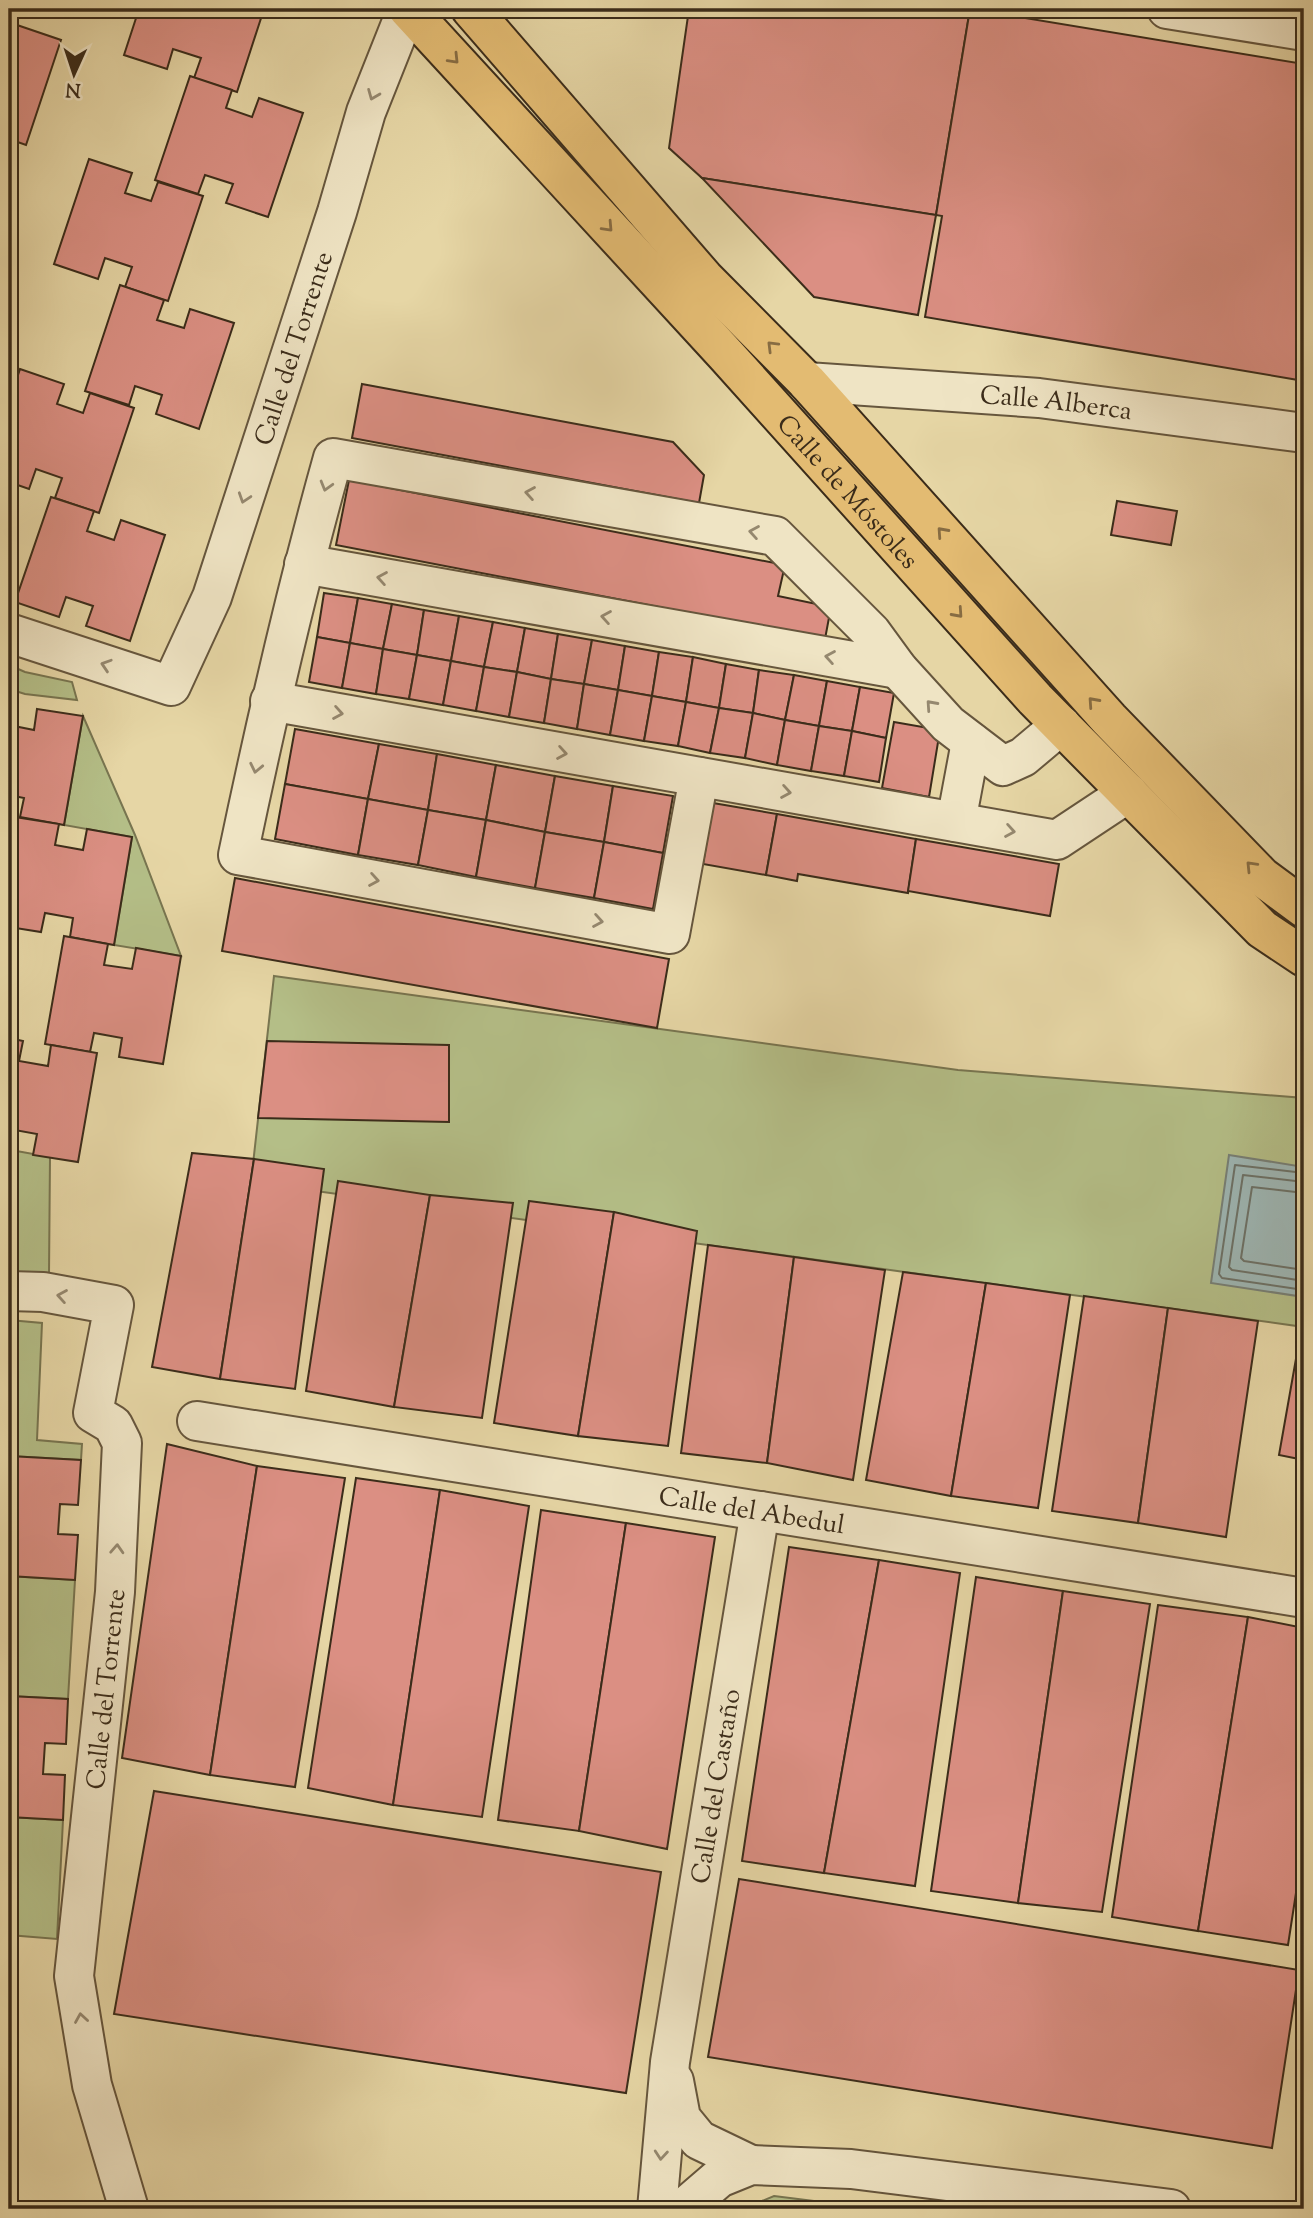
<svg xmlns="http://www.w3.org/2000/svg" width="1313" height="2218" font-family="'Sorts Mill Goudy',serif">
<rect width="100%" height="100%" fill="#e6d6a5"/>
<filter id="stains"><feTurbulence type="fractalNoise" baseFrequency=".00286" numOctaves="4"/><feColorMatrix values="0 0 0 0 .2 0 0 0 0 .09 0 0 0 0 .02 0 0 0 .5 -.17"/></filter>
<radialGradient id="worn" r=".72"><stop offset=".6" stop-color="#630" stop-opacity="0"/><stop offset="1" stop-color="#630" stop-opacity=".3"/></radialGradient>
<g fill="#b4be87" stroke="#787550" stroke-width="2">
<path d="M 9,665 L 25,672 L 72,682 L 77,700 L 25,694 L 9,689 Z"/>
<path d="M 83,716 L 135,835 L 181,956 L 114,945 L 132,837 L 64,825 Z"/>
<path d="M 274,976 L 958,1070 L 1304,1098 L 1304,1327 L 251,1182 Z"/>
<path d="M 11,1150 L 50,1157 L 49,1275 L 9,1274 L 9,1163 Z"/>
<path d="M 9,1320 L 42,1323 L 37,1440 L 82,1444 L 81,1460 L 9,1456 Z"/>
<path d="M 9,1576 L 75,1580 L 68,1699 L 9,1696 Z"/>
<path d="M 9,1817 L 63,1820 L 57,1939 L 9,1935 Z"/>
<path d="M 774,2196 L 878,2209 L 743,2209 Z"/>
</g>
<path fill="#9db6b4" stroke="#767f76" stroke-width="2" d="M 1229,1155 L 1304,1167 L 1304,1297 L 1211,1283 Z"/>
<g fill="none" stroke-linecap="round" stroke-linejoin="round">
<g stroke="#6c7167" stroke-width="2">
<path d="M 1304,1173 L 1235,1165 L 1219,1274 L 1222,1278 L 1304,1290"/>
<path d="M 1304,1182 L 1243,1175 L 1229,1267 L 1232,1270 L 1304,1281"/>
<path d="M 1304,1193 L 1252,1187 L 1241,1258 L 1244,1261 L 1304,1270"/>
</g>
</g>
<g fill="#db8f83" stroke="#3b2c1a" stroke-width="2">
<path d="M 139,9 L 264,9 L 237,92 L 194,78 L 201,58 L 173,49 L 167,69 L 124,55 Z"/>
<path d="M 689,9 L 970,9 L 936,215 L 702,178 L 669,148 Z"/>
<path d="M 970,9 L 1304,64 L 1304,381 L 925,317 L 942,216 L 936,215 Z"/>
<path d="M 17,25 L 61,40 L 26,145 L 9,139 L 9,45 L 11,45 Z"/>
<path d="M 190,76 L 232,90 L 226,108 L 252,117 L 259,98 L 303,113 L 268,217 L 226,203 L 233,184 L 205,175 L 198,194 L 155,180 Z"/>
<path d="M 89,159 L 132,173 L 125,193 L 151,201 L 158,182 L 203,196 L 168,301 L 125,287 L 132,267 L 105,258 L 98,279 L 54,264 Z"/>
<path d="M 702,178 L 936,215 L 918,315 L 814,297 Z"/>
<path d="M 120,285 L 164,300 L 157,320 L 184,328 L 190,309 L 234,323 L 199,429 L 156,414 L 162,395 L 135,386 L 129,405 L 85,391 Z"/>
<path d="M 20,369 L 64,384 L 57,404 L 83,413 L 90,393 L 134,408 L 99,513 L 55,498 L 62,478 L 36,469 L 29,489 L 9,482 L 9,402 Z"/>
<path d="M 362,384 L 673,442 L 704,475 L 699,503 L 352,438 Z"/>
<path d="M 349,480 L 785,565 L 778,596 L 831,607 L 825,639 L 336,545 Z"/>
<path d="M 51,497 L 94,511 L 87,531 L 114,540 L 121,520 L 165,535 L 130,641 L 86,626 L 93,606 L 66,597 L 59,617 L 15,602 Z"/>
<path d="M 1117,501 L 1177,511 L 1171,545 L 1111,535 Z"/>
<path d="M 324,593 L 358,598 L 350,643 L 317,637 Z"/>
<path d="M 358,598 L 392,604 L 383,649 L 350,643 Z"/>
<path d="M 392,604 L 424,610 L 417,655 L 383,649 Z"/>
<path d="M 424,610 L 459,616 L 451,661 L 417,655 Z"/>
<path d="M 459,616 L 493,622 L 484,667 L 451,661 Z"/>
<path d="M 493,622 L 525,628 L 517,672 L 484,667 Z"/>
<path d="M 525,628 L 558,634 L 551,679 L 517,672 Z"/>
<path d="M 558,634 L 592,640 L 584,684 L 551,679 Z"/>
<path d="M 317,637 L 350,643 L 342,688 L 309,682 Z"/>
<path d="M 592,640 L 625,646 L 618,690 L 584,684 Z"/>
<path d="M 350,643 L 383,649 L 376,694 L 342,688 Z"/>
<path d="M 625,646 L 659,652 L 652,696 L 618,690 Z"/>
<path d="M 383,649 L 417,655 L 409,699 L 376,694 Z"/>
<path d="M 659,652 L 693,657 L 686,702 L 652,696 Z"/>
<path d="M 417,655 L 451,661 L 443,705 L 409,699 Z"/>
<path d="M 693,657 L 726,664 L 719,708 L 686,702 Z"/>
<path d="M 451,661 L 484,667 L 476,711 L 443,705 Z"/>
<path d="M 726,664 L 759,670 L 753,713 L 719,708 Z"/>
<path d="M 484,667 L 517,672 L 509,717 L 476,711 Z"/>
<path d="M 759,670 L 794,675 L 785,720 L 753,713 Z"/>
<path d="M 517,672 L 551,679 L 544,723 L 509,717 Z"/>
<path d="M 794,675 L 827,681 L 819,726 L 785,720 Z"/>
<path d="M 551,679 L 584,684 L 577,729 L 544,723 Z"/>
<path d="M 827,681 L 860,687 L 852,731 L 819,726 Z"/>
<path d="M 584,684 L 618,690 L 610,735 L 577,729 Z"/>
<path d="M 860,687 L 894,693 L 886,738 L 852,731 Z"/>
<path d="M 618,690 L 652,696 L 644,741 L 610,735 Z"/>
<path d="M 652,696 L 686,702 L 678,746 L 644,741 Z"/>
<path d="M 686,702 L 719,708 L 710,753 L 678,746 Z"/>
<path d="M 719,708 L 753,713 L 745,758 L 710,753 Z"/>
<path d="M 37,709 L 83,716 L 64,825 L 20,817 L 24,798 L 9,795 L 9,725 L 34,730 Z"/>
<path d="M 753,713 L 785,720 L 777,765 L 745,758 Z"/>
<path d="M 785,720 L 819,726 L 811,771 L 777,765 Z"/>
<path d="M 894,722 L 940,730 L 929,797 L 882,788 Z"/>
<path d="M 819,726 L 852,731 L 844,776 L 811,771 Z"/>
<path d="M 295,729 L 379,744 L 368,799 L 285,784 Z"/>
<path d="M 852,731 L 886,738 L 879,782 L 844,776 Z"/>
<path d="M 379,744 L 437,754 L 428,810 L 368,799 Z"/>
<path d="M 437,754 L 496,765 L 486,820 L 428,810 Z"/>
<path d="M 496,765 L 555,776 L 545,832 L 486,820 Z"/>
<path d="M 555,776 L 613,786 L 604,842 L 545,832 Z"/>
<path d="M 285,784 L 368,799 L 358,855 L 275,839 Z"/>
<path d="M 613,786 L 673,796 L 663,853 L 604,842 Z"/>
<path d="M 368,799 L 428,810 L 418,865 L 358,855 Z"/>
<path d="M 713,803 L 777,814 L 766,875 L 703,864 Z"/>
<path d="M 428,810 L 486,820 L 476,877 L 418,865 Z"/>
<path d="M 777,814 L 916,839 L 908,893 L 798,874 L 797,881 L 766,875 Z"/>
<path d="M 15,817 L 59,824 L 55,845 L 83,850 L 87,829 L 132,837 L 114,945 L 70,937 L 73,918 L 45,913 L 41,932 L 9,927 L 9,853 Z"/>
<path d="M 486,820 L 545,832 L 535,888 L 476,877 Z"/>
<path d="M 545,832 L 604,842 L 594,898 L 535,888 Z"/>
<path d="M 916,839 L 1059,864 L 1050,916 L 908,891 Z"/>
<path d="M 604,842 L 663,853 L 653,909 L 594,898 Z"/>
<path d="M 235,878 L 669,959 L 657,1028 L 222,951 Z"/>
<path d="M 64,936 L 108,944 L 104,965 L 132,969 L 136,948 L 181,956 L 163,1064 L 119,1057 L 122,1038 L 94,1033 L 90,1052 L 45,1044 Z"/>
<path d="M 9,1038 L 23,1041 L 19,1061 L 48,1066 L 51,1045 L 97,1053 L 78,1162 L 33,1155 L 37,1134 L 9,1129 Z"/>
<path d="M 267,1041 L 449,1045 L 449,1122 L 258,1118 Z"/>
<path d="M 192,1153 L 254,1159 L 220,1379 L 152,1367 Z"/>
<path d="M 254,1159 L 324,1169 L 295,1389 L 220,1379 Z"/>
<path d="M 338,1181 L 430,1195 L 394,1407 L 306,1391 Z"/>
<path d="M 430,1195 L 513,1203 L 482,1418 L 394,1407 Z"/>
<path d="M 529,1201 L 614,1212 L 578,1436 L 494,1423 Z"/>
<path d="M 614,1212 L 697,1231 L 668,1446 L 578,1436 Z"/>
<path d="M 708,1245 L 794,1257 L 767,1463 L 681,1453 Z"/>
<path d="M 794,1257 L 885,1270 L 853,1480 L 767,1463 Z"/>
<path d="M 903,1272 L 986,1283 L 951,1496 L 866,1480 Z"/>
<path d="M 986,1283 L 1070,1295 L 1038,1508 L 951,1496 Z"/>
<path d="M 1084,1296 L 1168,1308 L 1138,1523 L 1052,1511 Z"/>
<path d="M 1168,1308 L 1258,1321 L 1226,1537 L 1138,1523 Z"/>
<path d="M 1300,1336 L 1304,1336 L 1304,1460 L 1279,1455 Z"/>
<path d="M 167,1444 L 257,1466 L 210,1775 L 122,1758 Z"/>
<path d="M 9,1456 L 81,1460 L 78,1505 L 60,1504 L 58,1534 L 78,1535 L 75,1580 L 9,1576 Z"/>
<path d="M 257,1466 L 345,1478 L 295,1787 L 210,1775 Z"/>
<path d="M 356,1478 L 440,1490 L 393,1805 L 308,1788 Z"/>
<path d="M 440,1490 L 529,1506 L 482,1817 L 393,1805 Z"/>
<path d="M 541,1510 L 626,1523 L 579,1831 L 498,1820 Z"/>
<path d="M 626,1523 L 715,1537 L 667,1849 L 579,1831 Z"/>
<path d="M 789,1547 L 879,1560 L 824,1873 L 742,1861 Z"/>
<path d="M 879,1560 L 960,1573 L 915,1886 L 824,1873 Z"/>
<path d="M 976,1577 L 1063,1591 L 1018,1903 L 931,1891 Z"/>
<path d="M 1063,1591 L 1150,1604 L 1102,1912 L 1018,1903 Z"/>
<path d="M 1158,1605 L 1248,1617 L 1198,1931 L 1112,1917 Z"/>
<path d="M 1248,1617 L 1304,1628 L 1304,1841 L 1288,1945 L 1198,1931 Z"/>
<path d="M 9,1696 L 68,1699 L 66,1744 L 45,1743 L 43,1774 L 65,1775 L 63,1820 L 9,1817 Z"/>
<path d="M 154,1791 L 661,1872 L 626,2093 L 114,2014 Z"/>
<path d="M 739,1879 L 1299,1970 L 1272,2148 L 708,2057 Z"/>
</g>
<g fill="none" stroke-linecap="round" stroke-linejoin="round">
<g stroke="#66563d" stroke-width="42">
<g id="minor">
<path d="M 1167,9 L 1304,31"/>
<path id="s1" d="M 807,382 L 1039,398 L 1304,433"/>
<path d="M 304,564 L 898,669"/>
<path id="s2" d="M 9,633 L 171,686 L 212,597 L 337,212 L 366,112 L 407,9"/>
<path d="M 270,701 L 1057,840 L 1128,793"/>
<path d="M 699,777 L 670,934 L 238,855 C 266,721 296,590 333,458 L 775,536 L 871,632 L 898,669 L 948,724 L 1003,766 L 1023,757 L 1061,725"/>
<path d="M 956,822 L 971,742"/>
<path d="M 9,1291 L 43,1292 L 114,1305 L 93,1413 L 113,1425 L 122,1443 L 115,1592 L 74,1976 L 92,2085 L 129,2209"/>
<path id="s3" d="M 197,1421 L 1304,1598"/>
<path d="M 674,2081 L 681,2118 L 699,2140 L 751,2165"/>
<path id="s4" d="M 657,2209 L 670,2062 L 760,1511"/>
<path d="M 683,2209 L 719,2178 L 751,2165 L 851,2169 L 1171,2209"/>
</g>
</g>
<g stroke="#3b2c1a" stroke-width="42">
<g id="major">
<path id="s5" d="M 408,9 L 726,355 L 1035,699 L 1262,929 L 1304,957"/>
<path d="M 471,9 L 704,278 L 807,382 L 1109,719 L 1262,877 L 1304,908"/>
</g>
</g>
<use href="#minor" stroke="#efe4c4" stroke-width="38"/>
<use href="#major" stroke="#e3bb72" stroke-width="38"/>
</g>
<defs><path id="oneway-chevron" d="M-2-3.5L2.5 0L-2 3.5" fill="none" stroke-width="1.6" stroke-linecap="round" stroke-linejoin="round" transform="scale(1.75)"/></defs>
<g stroke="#876c42">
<use href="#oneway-chevron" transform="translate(454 59) rotate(46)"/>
<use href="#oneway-chevron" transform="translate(608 227) rotate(47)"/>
<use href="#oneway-chevron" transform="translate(772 346) rotate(-135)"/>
<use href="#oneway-chevron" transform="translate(942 532) rotate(-132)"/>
<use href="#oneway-chevron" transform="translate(958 613) rotate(48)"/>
<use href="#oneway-chevron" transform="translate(1093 702) rotate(-132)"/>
<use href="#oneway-chevron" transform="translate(1251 866) rotate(-134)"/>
</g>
<g stroke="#95886f">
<use href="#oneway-chevron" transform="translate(373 95) rotate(112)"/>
<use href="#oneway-chevron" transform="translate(326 486) rotate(106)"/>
<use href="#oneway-chevron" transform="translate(530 493) rotate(-170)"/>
<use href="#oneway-chevron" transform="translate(244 498) rotate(108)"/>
<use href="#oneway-chevron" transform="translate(754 532) rotate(-170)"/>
<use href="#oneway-chevron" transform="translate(382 578) rotate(-170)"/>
<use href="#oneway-chevron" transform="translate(606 617) rotate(-170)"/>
<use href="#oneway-chevron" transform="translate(830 657) rotate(-170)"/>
<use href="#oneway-chevron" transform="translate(106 665) rotate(-162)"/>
<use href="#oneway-chevron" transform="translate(931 705) rotate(-132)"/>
<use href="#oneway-chevron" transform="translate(338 713) rotate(10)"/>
<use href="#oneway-chevron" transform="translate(562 753) rotate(10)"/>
<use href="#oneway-chevron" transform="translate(256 768) rotate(102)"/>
<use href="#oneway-chevron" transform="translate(786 792) rotate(10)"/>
<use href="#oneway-chevron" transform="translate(1010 831) rotate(10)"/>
<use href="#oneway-chevron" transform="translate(374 880) rotate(10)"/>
<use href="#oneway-chevron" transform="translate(598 921) rotate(10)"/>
<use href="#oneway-chevron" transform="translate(62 1296) rotate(-170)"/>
<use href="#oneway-chevron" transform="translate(117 1549) rotate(-87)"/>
<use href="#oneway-chevron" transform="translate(81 2018) rotate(-99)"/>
<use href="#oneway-chevron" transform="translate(661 2155) rotate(95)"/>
</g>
<g text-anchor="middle" stroke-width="7" stroke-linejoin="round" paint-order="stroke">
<g font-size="26" fill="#3b2c1a" stroke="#efe4c4">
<text dy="9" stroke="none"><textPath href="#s2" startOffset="530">Calle del Torrente</textPath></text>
<text dy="9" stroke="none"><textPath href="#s1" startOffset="250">Calle Alberca</textPath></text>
<text dy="9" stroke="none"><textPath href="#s5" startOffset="653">Calle de Móstoles</textPath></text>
<text dy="9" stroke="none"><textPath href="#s3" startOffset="562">Calle del Abedul</textPath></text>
<text transform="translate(105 1689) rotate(-84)" y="9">Calle del Torrente</text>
<text dy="9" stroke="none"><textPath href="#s4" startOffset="427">Calle del Castaño</textPath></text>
</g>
</g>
<rect width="1313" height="2218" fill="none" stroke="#e6d6a5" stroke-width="35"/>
<rect x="10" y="10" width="1292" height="2197" fill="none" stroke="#3b2c1a" stroke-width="3.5"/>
<rect x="18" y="18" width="1278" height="2183" fill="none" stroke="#3b2c1a" stroke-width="2"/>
<g transform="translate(74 74) rotate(183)" stroke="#efe4c4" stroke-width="5" paint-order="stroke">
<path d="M0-5L12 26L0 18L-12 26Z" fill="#3b2c1a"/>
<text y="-10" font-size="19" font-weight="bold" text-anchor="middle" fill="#3b2c1a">N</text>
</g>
<rect width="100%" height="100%" filter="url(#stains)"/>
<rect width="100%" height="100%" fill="url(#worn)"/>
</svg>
